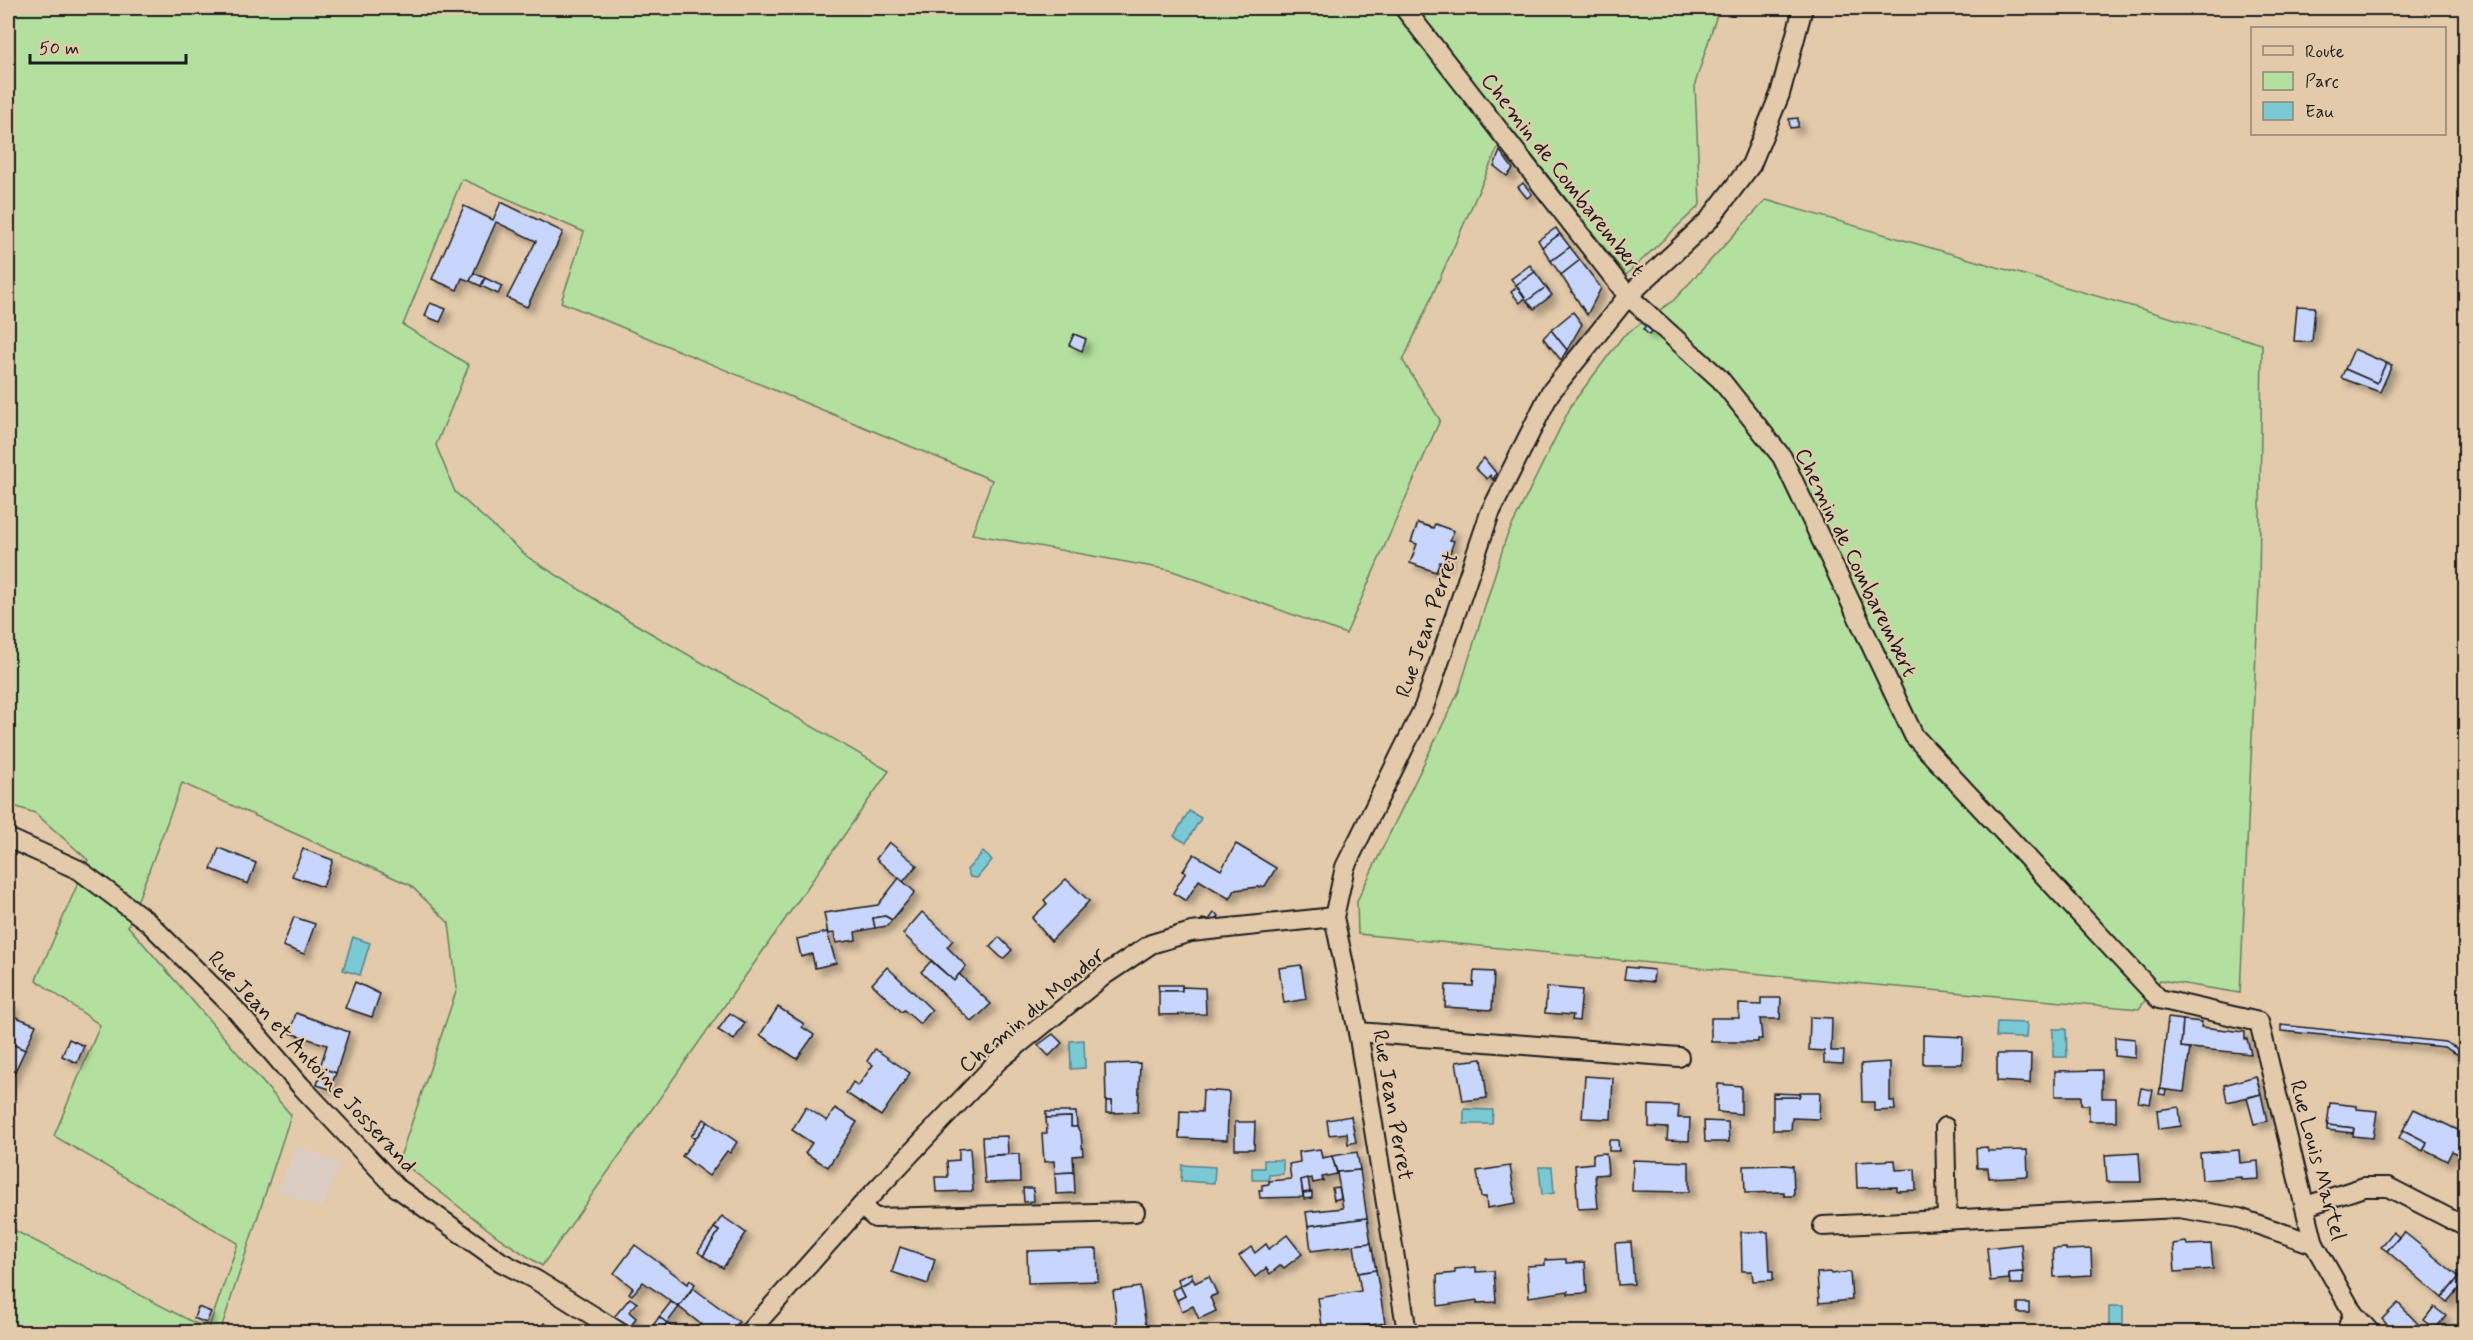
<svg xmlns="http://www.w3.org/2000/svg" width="2473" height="1340" font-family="Mynerve,sans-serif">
<defs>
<filter id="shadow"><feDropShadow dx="5.5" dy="5.5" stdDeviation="3" flood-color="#0004"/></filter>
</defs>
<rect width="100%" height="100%" fill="#e3caab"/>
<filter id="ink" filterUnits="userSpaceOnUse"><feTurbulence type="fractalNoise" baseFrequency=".0167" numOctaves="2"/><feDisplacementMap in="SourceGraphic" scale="12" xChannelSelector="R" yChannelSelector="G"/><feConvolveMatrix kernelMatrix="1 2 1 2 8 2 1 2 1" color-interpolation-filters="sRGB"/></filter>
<g filter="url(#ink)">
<path fill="#dbcdc3" d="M 296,1146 L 340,1163 L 322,1208 L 278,1191 Z"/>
<g fill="#b3e09f" stroke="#687e5e" stroke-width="1.5">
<path d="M 8,8 L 1719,8 L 1695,84 L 1700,205 L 1626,275 L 1508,125 L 1403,361 L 1440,420 L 1346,634 L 1170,570 L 972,534 L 992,480 L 561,302 L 584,232 L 462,179 L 403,325 L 469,365 L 436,445 L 455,492 L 529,558 L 630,621 L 889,771 L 542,1266 L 498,1237 L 399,1160 L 457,989 L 449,923 L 410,885 L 182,783 L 128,926 L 291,1115 L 220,1332 L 8,1332 L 8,1235 L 10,1228 L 208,1330 L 238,1243 L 54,1136 L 100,1025 L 36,980 L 88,860 L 35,813 L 8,804 Z"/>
<path d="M 1766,200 L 2262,344 L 2259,589 L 2240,993 L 2160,980 L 2139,1009 L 1843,982 L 1358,934 L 1357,901 L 1459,691 L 1506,538 L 1572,404 L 1623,336 L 1674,300 Z"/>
</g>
<g fill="#7acad6" stroke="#54848c" stroke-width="1.5">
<path d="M 1189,811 L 1201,818 L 1186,843 L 1174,836 Z"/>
<path d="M 983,852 L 992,860 L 977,878 L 970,877 L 967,870 Z"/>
<path d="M 353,937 L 370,943 L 360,975 L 343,970 Z"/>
<path d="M 1997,1022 L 2027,1023 L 2026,1038 L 1996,1037 Z"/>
<path d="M 2053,1029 L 2066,1029 L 2067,1057 L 2053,1057 Z"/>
<path d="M 1084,1040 L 1085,1068 L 1071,1069 L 1070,1041 Z"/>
<path d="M 1464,1109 L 1493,1110 L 1492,1124 L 1464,1124 Z"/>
<path d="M 1264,1160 L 1283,1160 L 1283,1174 L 1269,1175 L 1269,1180 L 1252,1180 L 1252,1168 L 1264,1168 Z"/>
<path d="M 1182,1165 L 1215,1167 L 1214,1183 L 1181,1181 Z"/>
<path d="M 1539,1167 L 1552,1167 L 1554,1193 L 1542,1195 Z"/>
<rect x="2109" y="1306" width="14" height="26"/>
</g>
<g fill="#c8d5fc" stroke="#1c1c1c" stroke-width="1.5" filter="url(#shadow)">
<path d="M 1798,118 L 1798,127 L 1790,128 L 1789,119 Z"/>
<path d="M 1500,151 L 1513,169 L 1507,176 L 1494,166 Z"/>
<path d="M 1523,183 L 1532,194 L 1527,198 L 1518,187 Z"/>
<path d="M 501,202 L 563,232 L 527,307 L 507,298 L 536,241 L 496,222 L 470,281 L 462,278 L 457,290 L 432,279 L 464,206 L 493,220 Z"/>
<path d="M 1556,228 L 1560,234 L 1542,247 L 1538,240 Z"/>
<path d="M 1560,234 L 1570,247 L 1551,261 L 1542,247 Z"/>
<path d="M 1570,247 L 1580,260 L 1561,275 L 1551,261 Z"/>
<path d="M 1580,260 L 1601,288 L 1587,315 L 1561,275 Z"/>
<path d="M 1530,265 L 1535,272 L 1516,285 L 1511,279 Z"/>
<path d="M 1535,272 L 1546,287 L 1527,301 L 1516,285 Z"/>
<path d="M 474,273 L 485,278 L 481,286 L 470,281 Z"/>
<path d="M 485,278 L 502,286 L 498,294 L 481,286 Z"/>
<path d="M 1517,287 L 1525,298 L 1520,303 L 1511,292 Z"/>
<path d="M 1546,287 L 1552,295 L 1534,309 L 1527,301 Z"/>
<path d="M 430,303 L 446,309 L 440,322 L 425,316 Z"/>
<path d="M 2297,306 L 2315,307 L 2312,342 L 2294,341 Z"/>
<path d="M 1573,312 L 1582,324 L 1567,350 L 1551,330 Z"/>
<path d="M 1648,324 L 1654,329 L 1649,335 L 1643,329 Z"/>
<path d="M 1551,330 L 1567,350 L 1561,360 L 1543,338 Z"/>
<path d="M 1074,334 L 1086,339 L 1082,351 L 1069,345 Z"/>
<path d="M 2354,349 L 2386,363 L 2377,383 L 2345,369 Z"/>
<path d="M 2386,363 L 2392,365 L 2380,392 L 2341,378 L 2345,369 L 2377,383 Z"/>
<path d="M 1484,458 L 1496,473 L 1493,480 L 1490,475 L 1487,479 L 1475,468 Z"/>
<path d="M 1418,523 L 1433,528 L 1435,524 L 1454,531 L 1450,540 L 1454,541 L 1446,564 L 1440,562 L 1436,572 L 1410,563 L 1417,544 L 1411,542 Z"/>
<path d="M 889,842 L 917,865 L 903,882 L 876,859 Z"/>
<path d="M 1236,844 L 1276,868 L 1265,886 L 1235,890 L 1230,899 L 1199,880 L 1186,901 L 1173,893 L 1186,872 L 1183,871 L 1194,854 L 1221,870 Z"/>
<path d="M 219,848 L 256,863 L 248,884 L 211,869 Z"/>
<path d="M 303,849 L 333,860 L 323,887 L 292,876 Z"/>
<path d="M 899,878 L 915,892 L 892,920 L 885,916 L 873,918 L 875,928 L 855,932 L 856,940 L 836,943 L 834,933 L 828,934 L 824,913 L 878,905 Z"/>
<path d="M 1066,879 L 1089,901 L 1051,941 L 1032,918 L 1047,904 L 1044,900 Z"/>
<path d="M 922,912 L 953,940 L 947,947 L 966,966 L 954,981 L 903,934 Z"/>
<path d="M 1214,913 L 1219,916 L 1213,926 L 1198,925 L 1202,919 L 1209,920 Z"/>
<path d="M 885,916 L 892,920 L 887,926 L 875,928 L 873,918 Z"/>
<path d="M 294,917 L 315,924 L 304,954 L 283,946 Z"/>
<path d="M 827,932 L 836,963 L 815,968 L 812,954 L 801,957 L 797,939 Z"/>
<path d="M 999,937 L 1012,950 L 1003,959 L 990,947 Z"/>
<path d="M 931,961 L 954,981 L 959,974 L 991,1004 L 972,1022 L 921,972 Z"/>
<path d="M 1301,965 L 1306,999 L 1284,1003 L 1279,968 Z"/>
<path d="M 887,967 L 932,1010 L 920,1024 L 904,1010 L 902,1012 L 872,984 Z"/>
<path d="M 1626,967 L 1654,970 L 1653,982 L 1624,979 Z"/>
<path d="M 1474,971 L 1494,972 L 1492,1010 L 1445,1007 L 1446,985 L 1473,986 Z"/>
<path d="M 355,982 L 380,994 L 372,1017 L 345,1008 Z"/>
<path d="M 1158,985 L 1182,985 L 1182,991 L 1159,991 Z"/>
<path d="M 1182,987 L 1205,988 L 1206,1014 L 1159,1015 L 1159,991 L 1182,991 Z"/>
<path d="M 1547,987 L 1582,990 L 1579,1021 L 1572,1020 L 1573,1015 L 1545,1013 Z"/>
<path d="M 1761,998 L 1781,998 L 1780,1019 L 1760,1019 L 1762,1039 L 1758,1039 L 1758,1042 L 1711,1042 L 1711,1018 L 1739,1018 L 1739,1004 L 1761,1005 Z"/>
<path d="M 8,1004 L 15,1007 L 8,1022 Z"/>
<path d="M 778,1007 L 804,1024 L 802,1027 L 814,1035 L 797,1059 L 760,1035 Z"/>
<path d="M 296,1013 L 349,1032 L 336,1073 L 320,1067 L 327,1045 L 290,1033 Z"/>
<path d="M 730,1013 L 745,1023 L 734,1040 L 718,1030 Z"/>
<path d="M 11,1015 L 36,1025 L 25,1050 L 8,1042 L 8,1022 Z"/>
<path d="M 1810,1017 L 1832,1018 L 1831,1051 L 1844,1051 L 1843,1064 L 1824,1063 L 1824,1051 L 1809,1050 Z"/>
<path d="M 2168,1018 L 2183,1020 L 2181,1047 L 2190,1048 L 2184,1092 L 2160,1089 Z"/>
<path d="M 2183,1020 L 2202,1022 L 2201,1027 L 2245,1032 L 2245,1039 L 2247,1039 L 2251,1054 L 2181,1047 Z"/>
<path d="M 2281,1025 L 2445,1042 L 2466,1053 L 2466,1059 L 2444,1047 L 2281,1031 Z"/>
<path d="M 1053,1034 L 1062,1043 L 1049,1056 L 1038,1045 Z"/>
<path d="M 1923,1035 L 1963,1037 L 1962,1064 L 1923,1064 Z"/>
<path d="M 2115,1037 L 2135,1039 L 2135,1058 L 2115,1056 Z"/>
<path d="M 69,1039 L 84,1046 L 77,1063 L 62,1056 Z"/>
<path d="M 8,1042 L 25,1050 L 9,1084 L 8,1084 Z"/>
<path d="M 875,1049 L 910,1073 L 881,1116 L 846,1093 L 853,1082 L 858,1086 L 873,1065 L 867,1061 Z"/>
<path d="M 1997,1054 L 2031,1054 L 2030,1083 L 1997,1081 Z"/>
<path d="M 1482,1059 L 1487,1098 L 1463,1101 L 1456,1062 Z"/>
<path d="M 1890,1062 L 1890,1101 L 1894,1101 L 1895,1110 L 1874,1111 L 1874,1102 L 1862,1102 L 1861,1064 Z"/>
<path d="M 1140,1063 L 1138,1112 L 1112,1113 L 1112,1101 L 1106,1101 L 1105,1064 Z"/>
<path d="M 322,1068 L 336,1073 L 330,1089 L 317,1085 Z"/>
<path d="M 2102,1070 L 2102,1098 L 2116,1098 L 2116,1121 L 2089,1121 L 2089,1105 L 2081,1105 L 2081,1096 L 2055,1096 L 2055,1071 Z"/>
<path d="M 1585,1076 L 1613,1078 L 1611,1119 L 1582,1118 Z"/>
<path d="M 2256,1076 L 2261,1094 L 2227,1102 L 2224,1085 Z"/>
<path d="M 1718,1084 L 1741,1086 L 1741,1114 L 1717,1112 Z"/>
<path d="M 2141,1088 L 2153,1090 L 2150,1104 L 2138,1102 Z"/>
<path d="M 2160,1089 L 2166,1090 L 2165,1095 L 2159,1094 Z"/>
<path d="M 1203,1090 L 1229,1092 L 1227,1140 L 1179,1138 L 1180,1111 L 1202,1112 Z"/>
<path d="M 1800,1092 L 1820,1092 L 1819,1119 L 1792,1118 L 1791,1130 L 1773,1130 L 1773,1097 L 1799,1097 Z"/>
<path d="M 1773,1093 L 1800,1094 L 1799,1097 L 1773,1097 Z"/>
<path d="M 2261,1094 L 2267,1121 L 2254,1124 L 2247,1098 Z"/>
<rect x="1106" y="1101" width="6" height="12"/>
<path d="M 2330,1103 L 2357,1106 L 2357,1109 L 2377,1111 L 2373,1138 L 2353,1136 L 2354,1128 L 2327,1125 Z"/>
<path d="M 1649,1105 L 1679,1106 L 1678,1118 L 1690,1118 L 1689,1141 L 1667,1140 L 1668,1128 L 1649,1127 Z"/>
<path d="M 806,1107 L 827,1121 L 835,1108 L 857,1122 L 828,1167 L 805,1153 L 812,1143 L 792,1130 Z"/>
<path d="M 2179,1107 L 2181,1126 L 2159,1129 L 2157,1110 Z"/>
<path d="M 2414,1109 L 2466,1134 L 2464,1157 L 2452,1151 L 2447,1161 L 2424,1149 L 2427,1142 L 2403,1130 Z"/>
<path d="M 1046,1112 L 1076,1112 L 1077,1127 L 1071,1127 L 1071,1117 L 1046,1118 Z"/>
<path d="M 1351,1116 L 1356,1142 L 1348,1144 L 1347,1133 L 1329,1135 L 1327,1120 Z"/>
<path d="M 1071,1117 L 1071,1127 L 1077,1127 L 1081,1134 L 1083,1155 L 1073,1156 L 1074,1172 L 1055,1173 L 1054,1161 L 1044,1162 L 1042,1134 L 1047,1133 L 1046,1118 Z"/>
<path d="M 704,1119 L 708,1122 L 695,1139 L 691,1136 Z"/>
<path d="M 1704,1121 L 1728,1122 L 1729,1142 L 1705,1142 Z"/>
<path d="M 708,1122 L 737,1142 L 730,1153 L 727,1151 L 709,1176 L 682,1156 Z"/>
<path d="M 1235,1122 L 1255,1122 L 1254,1149 L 1235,1149 Z"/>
<path d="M 2327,1125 L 2354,1128 L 2353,1133 L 2327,1130 Z"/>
<path d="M 2403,1130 L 2427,1142 L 2423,1151 L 2399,1138 Z"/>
<path d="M 1007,1136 L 1008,1154 L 983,1156 L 982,1137 Z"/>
<path d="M 1609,1140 L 1618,1140 L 1619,1151 L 1609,1151 Z"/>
<path d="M 1987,1147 L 1988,1151 L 2027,1150 L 2028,1176 L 1989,1178 L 1988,1168 L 1977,1168 L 1976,1148 Z"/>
<path d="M 970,1148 L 973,1191 L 936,1192 L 935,1177 L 948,1177 L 947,1161 L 959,1160 L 959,1149 Z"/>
<path d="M 1320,1149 L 1322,1158 L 1332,1156 L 1337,1174 L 1322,1177 L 1323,1181 L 1313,1183 L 1312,1178 L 1301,1180 L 1303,1197 L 1260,1198 L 1259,1190 L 1262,1190 L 1262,1185 L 1269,1184 L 1269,1181 L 1291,1179 L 1289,1164 L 1300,1162 L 1299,1152 Z"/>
<path d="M 2239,1150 L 2240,1163 L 2258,1161 L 2259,1179 L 2241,1180 L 2241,1177 L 2202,1180 L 2200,1153 Z"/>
<path d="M 1357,1152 L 1360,1170 L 1337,1172 L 1332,1156 Z"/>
<path d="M 1606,1153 L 1608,1174 L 1595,1175 L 1598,1208 L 1578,1209 L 1575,1165 L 1593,1163 L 1593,1154 Z"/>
<path d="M 2139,1153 L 2141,1182 L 2107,1182 L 2105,1155 Z"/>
<path d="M 1019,1154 L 1020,1182 L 985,1183 L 983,1156 Z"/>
<path d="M 1633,1160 L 1689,1162 L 1689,1192 L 1632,1191 Z"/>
<path d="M 1895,1160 L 1896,1170 L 1915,1169 L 1916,1190 L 1897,1191 L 1897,1187 L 1857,1188 L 1856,1162 Z"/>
<path d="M 1784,1165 L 1793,1166 L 1794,1196 L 1784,1196 L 1784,1192 L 1745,1193 L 1744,1166 Z"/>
<path d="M 1510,1166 L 1516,1203 L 1487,1208 L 1486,1197 L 1481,1197 L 1477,1171 Z"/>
<path d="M 1360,1170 L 1367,1218 L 1308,1226 L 1306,1212 L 1343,1208 L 1337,1172 Z"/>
<path d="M 1074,1172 L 1075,1193 L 1056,1194 L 1055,1173 Z"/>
<path d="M 1308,1178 L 1310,1192 L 1303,1193 L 1301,1180 Z"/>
<path d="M 1339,1187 L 1341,1198 L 1334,1200 L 1332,1188 Z"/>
<path d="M 1023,1188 L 1033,1188 L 1034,1201 L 1024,1202 Z"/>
<path d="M 1312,1192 L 1312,1198 L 1304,1199 L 1303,1193 Z"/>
<path d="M 722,1216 L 746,1233 L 723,1268 L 703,1256 L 719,1231 L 714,1228 Z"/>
<path d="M 1367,1218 L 1371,1243 L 1311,1251 L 1308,1226 Z"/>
<path d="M 714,1228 L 719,1231 L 703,1256 L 698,1252 Z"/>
<path d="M 1741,1232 L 1768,1232 L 1770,1271 L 1773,1271 L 1773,1280 L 1753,1281 L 1752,1271 L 1742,1271 Z"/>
<path d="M 2393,1232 L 2399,1237 L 2387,1251 L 2381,1247 Z"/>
<path d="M 2404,1232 L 2459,1277 L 2442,1298 L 2387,1251 Z"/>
<path d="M 1287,1235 L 1302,1254 L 1284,1268 L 1281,1265 L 1270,1274 L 1266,1268 L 1255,1277 L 1239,1256 L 1251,1247 L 1255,1253 L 1266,1244 L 1269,1249 Z"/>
<path d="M 1631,1242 L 1634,1284 L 1618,1285 L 1615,1243 Z"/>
<path d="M 2186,1242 L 2187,1245 L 2211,1244 L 2213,1269 L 2175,1272 L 2173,1244 Z"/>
<path d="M 1371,1243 L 1376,1270 L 1358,1273 L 1354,1245 Z"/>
<path d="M 2021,1244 L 2023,1272 L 2009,1273 L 2009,1279 L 1990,1281 L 1987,1248 Z"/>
<path d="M 635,1245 L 688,1284 L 690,1280 L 695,1284 L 679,1307 L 643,1282 L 632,1295 L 629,1293 L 633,1288 L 614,1273 Z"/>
<path d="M 900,1247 L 935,1259 L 928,1284 L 892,1272 Z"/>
<path d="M 2066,1248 L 2066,1250 L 2091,1249 L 2092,1275 L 2054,1277 L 2053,1249 Z"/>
<path d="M 1097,1249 L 1098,1281 L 1028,1283 L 1027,1251 Z"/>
<path d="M 1566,1259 L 1566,1263 L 1585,1262 L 1587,1293 L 1568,1294 L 1568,1291 L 1529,1297 L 1527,1266 L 1545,1265 L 1545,1260 Z"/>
<path d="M 1476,1267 L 1476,1272 L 1494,1271 L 1496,1302 L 1477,1303 L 1477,1300 L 1438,1306 L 1437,1275 L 1455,1273 L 1455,1269 Z"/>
<path d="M 1376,1270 L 1385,1323 L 1323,1332 L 1318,1298 L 1361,1291 L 1358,1273 Z"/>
<path d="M 1830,1272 L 1831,1274 L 1850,1272 L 1852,1300 L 1819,1303 L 1817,1273 Z"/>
<path d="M 2023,1272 L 2023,1284 L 2010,1284 L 2009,1273 Z"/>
<path d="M 1191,1273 L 1193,1279 L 1180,1286 L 1178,1279 Z"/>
<path d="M 1209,1276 L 1217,1294 L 1210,1297 L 1216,1311 L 1199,1319 L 1193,1306 L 1182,1311 L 1177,1300 L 1185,1296 L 1180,1286 L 1193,1279 L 1195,1283 Z"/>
<path d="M 2459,1277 L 2465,1281 L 2447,1302 L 2442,1298 Z"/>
<path d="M 1180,1286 L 1185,1296 L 1177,1300 L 1172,1290 Z"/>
<path d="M 1140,1287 L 1147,1332 L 1118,1332 L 1113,1291 Z"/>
<path d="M 693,1288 L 739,1322 L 730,1332 L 711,1332 L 679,1307 Z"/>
<path d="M 630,1298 L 637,1303 L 629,1312 L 636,1318 L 630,1328 L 614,1317 Z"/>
<path d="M 671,1302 L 679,1307 L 667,1323 L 659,1317 Z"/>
<rect x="2018" y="1303" width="11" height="10"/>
<path d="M 2398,1303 L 2420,1326 L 2417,1328 L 2421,1332 L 2394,1332 L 2382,1319 Z"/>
<path d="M 198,1307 L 211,1312 L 206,1323 L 194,1318 Z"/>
<path d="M 2434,1307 L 2446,1316 L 2435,1329 L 2424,1320 Z"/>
<path d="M 659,1317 L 667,1323 L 660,1332 L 652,1327 Z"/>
<path d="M 544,1323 L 558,1332 L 537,1332 Z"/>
<path d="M 667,1323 L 679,1332 L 660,1332 Z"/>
<rect x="2250" y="1329" width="33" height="3"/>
</g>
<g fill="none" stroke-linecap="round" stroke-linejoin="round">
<g stroke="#1c1c1c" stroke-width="22">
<g id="street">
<path d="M 1404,8 L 1628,296 L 1720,379 L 1782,457 L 1914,736 L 2159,999 L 2259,1022 L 2314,1244 L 2353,1313 L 2370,1332"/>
<path d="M 8,838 L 79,870 L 147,921 L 234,1008 L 300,1085 L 396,1187 L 501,1262 L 536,1280 L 619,1332"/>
<path d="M 1358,1032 L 1679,1057"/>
<path d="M 1945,1127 L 1947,1220"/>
<path d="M 861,1206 L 875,1218 L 1135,1212"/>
<path d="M 2306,1206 L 2364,1187 L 2388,1187 L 2466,1227"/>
<path d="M 1823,1226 L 2179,1208 L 2239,1218 L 2314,1244"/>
<path d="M 749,1332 L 861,1206 L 998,1061 L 1106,974 L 1151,944 L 1191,932 L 1334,917"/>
<path d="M 1407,1332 L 1358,1032 L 1334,917 L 1345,867 L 1424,707 L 1490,513 L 1550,393 L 1628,296 L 1709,220 L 1751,165 L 1780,94 L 1803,8"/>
<path d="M 2346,1332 L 2353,1313"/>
</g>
</g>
<use href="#street" stroke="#e3caab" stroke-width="18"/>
</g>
</g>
<g text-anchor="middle" stroke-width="4.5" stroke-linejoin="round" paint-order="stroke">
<g font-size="22" fill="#1c1c1c" stroke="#e3caab">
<text transform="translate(1564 174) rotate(52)" y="8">Chemin de Combarembert</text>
<text transform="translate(1857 562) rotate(64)" y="8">Chemin de Combarembert</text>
<text transform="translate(1426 624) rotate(-71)" y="8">Rue Jean Perret</text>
<text transform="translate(1031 1009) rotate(-40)" y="8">Chemin du Mondor</text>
<text transform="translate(313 1061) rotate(47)" y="8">Rue Jean et Antoine Josserand</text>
<text transform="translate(1394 1105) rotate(80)" y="8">Rue Jean Perret</text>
<text transform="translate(2319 1160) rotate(75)" y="8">Rue Louis Martel</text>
</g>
</g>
<rect width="2473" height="1340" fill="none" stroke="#e3caab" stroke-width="30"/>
<rect x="15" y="15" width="2443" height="1310" fill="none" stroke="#1c1c1c" stroke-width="2" filter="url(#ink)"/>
<rect x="2251" y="27" width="195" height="108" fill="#e3caab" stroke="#938472" stroke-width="1.5"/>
<rect x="2263" y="46" width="30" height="9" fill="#e3caab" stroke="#938472" stroke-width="1.5"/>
<text x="2305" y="57" font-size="18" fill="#1c1c1c">Route</text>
<rect x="2263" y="72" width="30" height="18" fill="#b3e09f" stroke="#938472" stroke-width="1.5"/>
<text x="2305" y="87" font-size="18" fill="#1c1c1c">Parc</text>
<rect x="2263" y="102" width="30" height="18" fill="#7acad6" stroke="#938472" stroke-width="1.5"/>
<text x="2305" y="117" font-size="18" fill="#1c1c1c">Eau</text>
<path d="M30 54v9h156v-9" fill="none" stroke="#1c1c1c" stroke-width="3"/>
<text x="39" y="54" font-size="18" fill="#1c1c1c" stroke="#e3caab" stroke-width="4.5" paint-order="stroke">50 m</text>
</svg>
